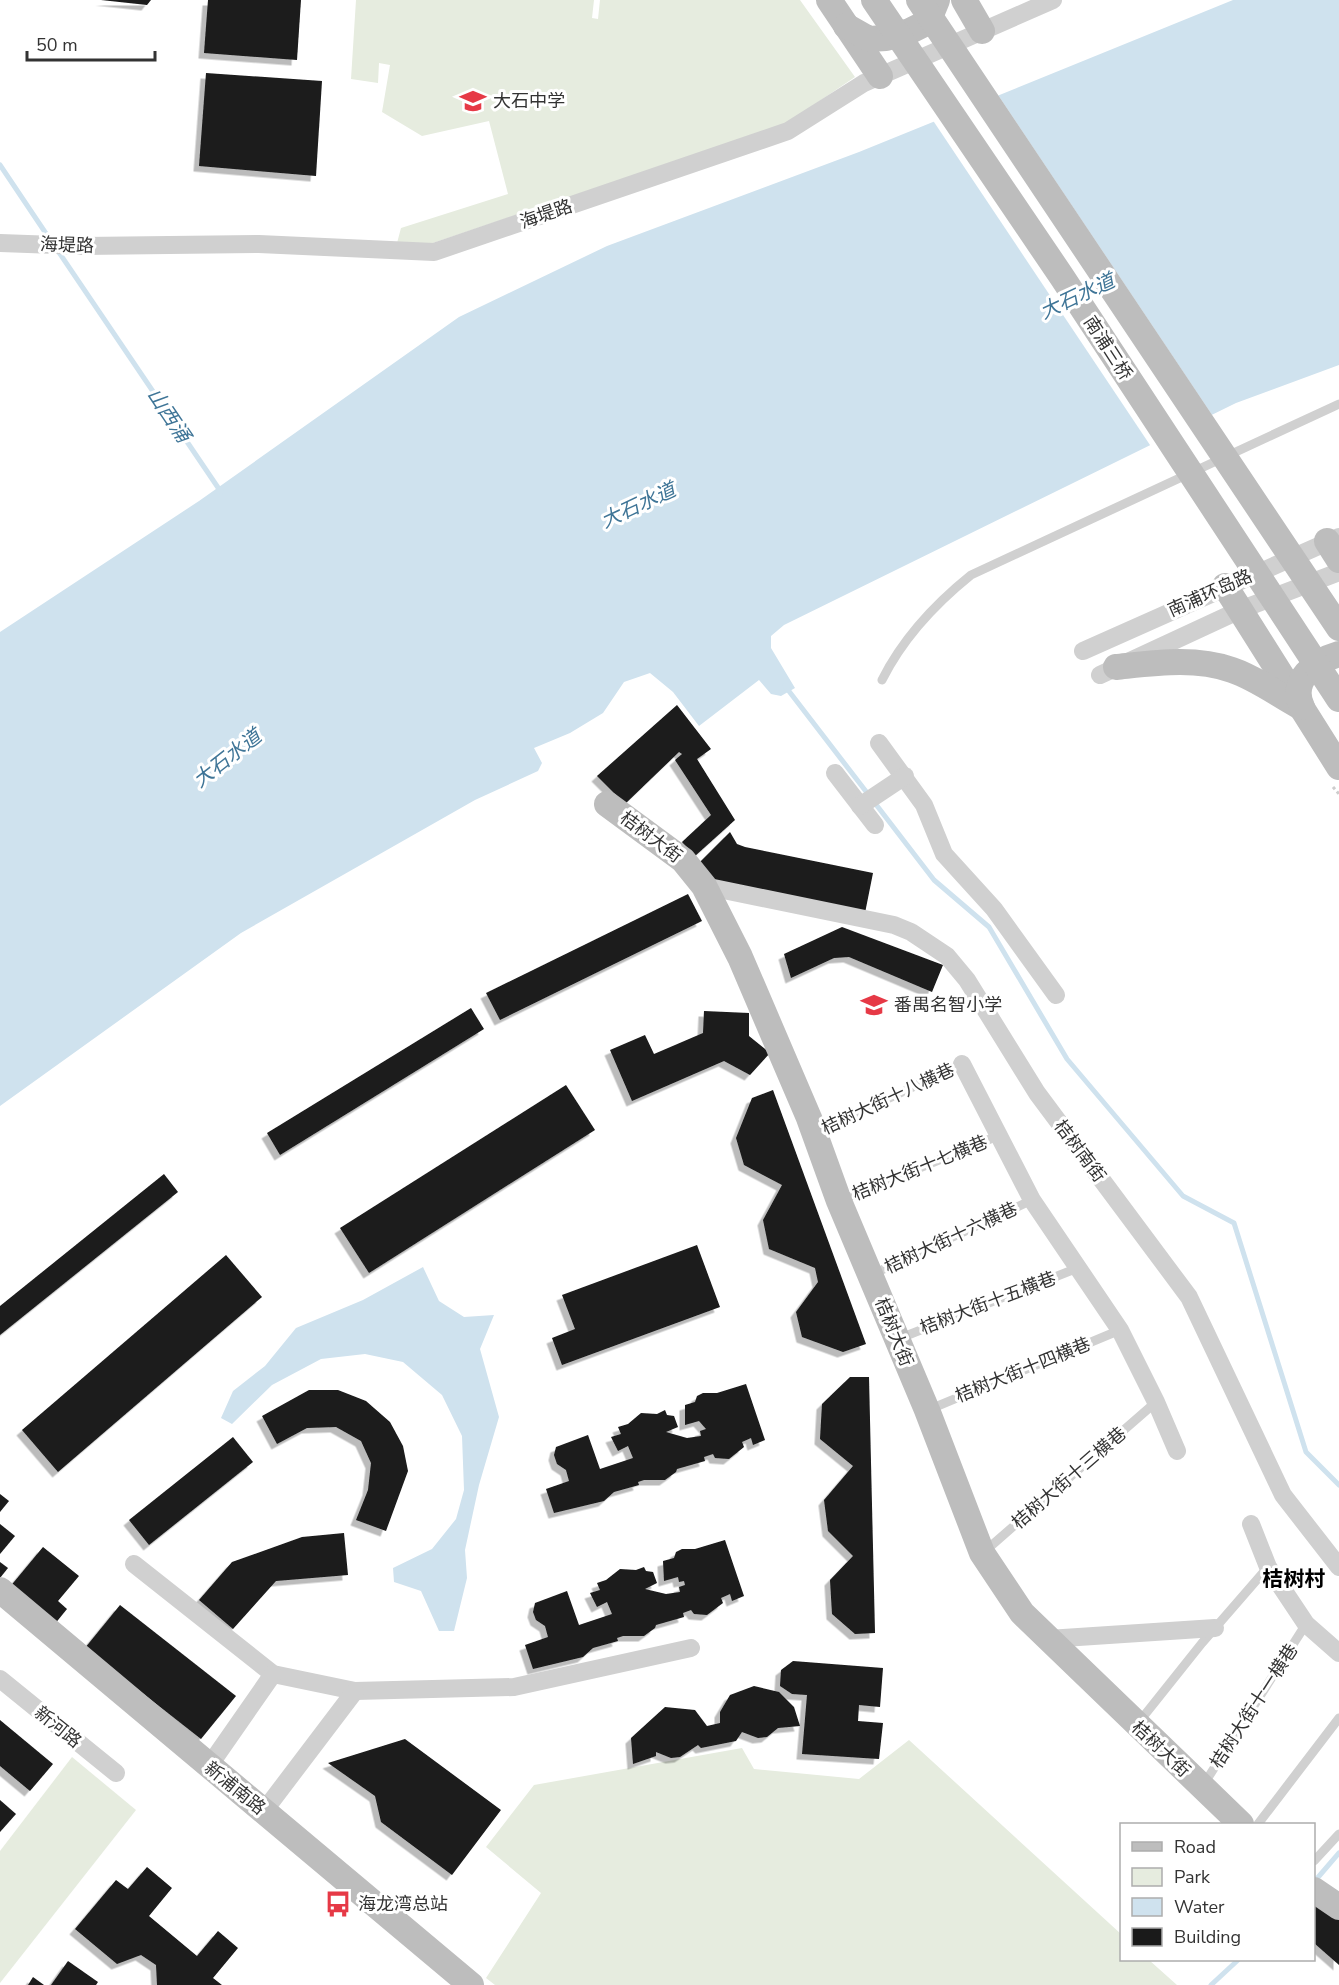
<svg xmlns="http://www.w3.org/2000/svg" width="1339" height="1985" font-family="'Nunito Sans','Noto Sans SC',sans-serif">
<defs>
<filter id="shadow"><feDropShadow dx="-5.5" dy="5.5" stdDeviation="0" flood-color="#0004"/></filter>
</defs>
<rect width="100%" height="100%" fill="#fff"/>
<g fill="#e6ecdf">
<path d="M 356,0 L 594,0 L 592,18 L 598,19 L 600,0 L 800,0 L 855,77 L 784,125 L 430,244 L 397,243 L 401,228 L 508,194 L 489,121 L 422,136 L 382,112 L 390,65 L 379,63 L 378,83 L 351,79 Z"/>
<path d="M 909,1740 L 1121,1934 L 1122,1960 L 1149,1960 L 1177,1985 L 495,1985 L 486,1978 L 541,1893 L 486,1847 L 534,1785 L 742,1748 L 754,1769 L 859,1779 Z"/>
<path d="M 72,1757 L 136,1810 L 0,1983 L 0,1851 Z"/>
</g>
<g fill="#cfe2ee">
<path d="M 1233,0 L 1339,0 L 1339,365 L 1236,403 L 784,625 L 771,636 L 771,648 L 795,688 L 781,696 L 771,694 L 759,680 L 699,726 L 673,692 L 650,673 L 624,682 L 603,713 L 570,733 L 534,748 L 542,763 L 538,771 L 475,800 L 241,933 L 0,1106 L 0,632 L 199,501 L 459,317 L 607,246 L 859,152 Z"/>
<path d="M 423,1267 L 439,1301 L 464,1317 L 494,1315 L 480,1349 L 499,1417 L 479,1485 L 465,1550 L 467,1578 L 454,1631 L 439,1631 L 421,1591 L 394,1582 L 393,1568 L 432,1549 L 456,1519 L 464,1490 L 462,1436 L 442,1395 L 403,1362 L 365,1354 L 321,1359 L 272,1385 L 232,1424 L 221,1418 L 233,1391 L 265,1366 L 296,1328 L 363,1300 Z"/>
</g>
<path fill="#fff" d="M 996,92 L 1214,418 L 1152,448 L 932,119 Z"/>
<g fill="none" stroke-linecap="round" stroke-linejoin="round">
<g stroke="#cfe2ee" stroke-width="5">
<path d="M 0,165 L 51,241"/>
<path d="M 56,248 L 221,492"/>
<path d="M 785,686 L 934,880 L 989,927 L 1067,1059 L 1183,1196 L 1234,1223 L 1306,1452 L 1339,1485"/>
<path d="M 1314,1882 L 1339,1853"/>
<path d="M 1211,1985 L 1238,1960"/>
</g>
</g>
<g fill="#1a1a1a" filter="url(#shadow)">
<path d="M 101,0 L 151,0 L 147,5 Z"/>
<path d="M 208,0 L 301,0 L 297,60 L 204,53 Z"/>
<path d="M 206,73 L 322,81 L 316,176 L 199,166 Z"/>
<path d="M 677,705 L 711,749 L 697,759 L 735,820 L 695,856 L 682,842 L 711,815 L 675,760 L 682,754 L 679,752 L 625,804 L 597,776 Z"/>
<path d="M 730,832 L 737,844 L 745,847 L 873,873 L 865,913 L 706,880 L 698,864 Z"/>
<path d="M 688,894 L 702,921 L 500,1020 L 486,993 Z"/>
<path d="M 842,927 L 943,965 L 932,992 L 849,957 L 834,958 L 791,978 L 784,954 Z"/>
<path d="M 471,1008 L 484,1029 L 280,1155 L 267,1133 Z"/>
<path d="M 704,1011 L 749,1013 L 749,1036 L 770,1053 L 750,1075 L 724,1061 L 632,1101 L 610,1050 L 645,1035 L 654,1054 L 703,1033 Z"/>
<path d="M 566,1085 L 595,1130 L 369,1273 L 340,1228 Z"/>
<path d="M 773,1090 L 866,1344 L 843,1352 L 802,1337 L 796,1312 L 818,1282 L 815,1268 L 769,1249 L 763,1220 L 782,1185 L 744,1165 L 736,1138 L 752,1098 Z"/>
<path d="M 164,1174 L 178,1192 L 0,1335 L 0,1306 Z"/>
<path d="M 697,1245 L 720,1307 L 562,1365 L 552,1338 L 575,1329 L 562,1295 Z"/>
<path d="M 226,1255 L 262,1297 L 58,1472 L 22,1430 Z"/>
<path d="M 850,1377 L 869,1377 L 875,1633 L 855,1634 L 832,1614 L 830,1580 L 853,1556 L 828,1531 L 824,1500 L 853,1466 L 820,1439 L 822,1404 Z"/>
<path d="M 746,1384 L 765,1440 L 753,1445 L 751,1438 L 742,1442 L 744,1447 L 729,1459 L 715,1458 L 713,1454 L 704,1457 L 705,1461 L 677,1469 L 676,1472 L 665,1480 L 644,1480 L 638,1482 L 639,1485 L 614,1492 L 604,1501 L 554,1513 L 546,1489 L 569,1481 L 566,1470 L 557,1464 L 554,1455 L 556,1447 L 588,1435 L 600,1469 L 633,1458 L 628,1446 L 618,1451 L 611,1437 L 621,1434 L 618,1427 L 628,1424 L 641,1413 L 657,1414 L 665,1410 L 667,1415 L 674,1416 L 678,1427 L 666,1432 L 687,1438 L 701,1436 L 700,1431 L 706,1429 L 699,1421 L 685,1425 L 685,1405 L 695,1402 L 697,1396 L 703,1393 L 717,1393 Z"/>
<path d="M 309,1390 L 338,1390 L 366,1401 L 390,1422 L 403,1446 L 408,1471 L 386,1531 L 356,1520 L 368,1490 L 371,1463 L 361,1441 L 336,1427 L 307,1428 L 277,1444 L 262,1416 Z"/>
<path d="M 233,1437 L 253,1462 L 149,1545 L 129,1520 Z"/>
<path d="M 0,1494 L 9,1501 L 0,1512 Z"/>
<path d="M 0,1524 L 15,1536 L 0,1554 Z"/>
<path d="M 344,1533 L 348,1575 L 276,1581 L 233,1629 L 199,1600 L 232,1562 L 302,1537 Z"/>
<path d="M 725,1540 L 744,1596 L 732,1601 L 730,1594 L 721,1598 L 723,1603 L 707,1615 L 694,1614 L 691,1610 L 683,1613 L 684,1617 L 656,1625 L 655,1628 L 644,1636 L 623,1636 L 617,1638 L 618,1641 L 593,1648 L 583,1657 L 533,1669 L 525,1645 L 548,1637 L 545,1626 L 536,1620 L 533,1612 L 535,1603 L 567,1591 L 579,1625 L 612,1614 L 607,1602 L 597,1607 L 590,1593 L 600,1590 L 597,1583 L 606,1580 L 620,1569 L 636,1570 L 644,1567 L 646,1571 L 653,1572 L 657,1583 L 645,1589 L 666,1594 L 680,1592 L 679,1587 L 685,1585 L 684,1581 L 679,1582 L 678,1577 L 664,1581 L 663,1561 L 674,1558 L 676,1552 L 682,1549 L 695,1549 Z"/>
<path d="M 43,1547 L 79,1576 L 58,1601 L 67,1609 L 54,1625 L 9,1588 Z"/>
<path d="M 0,1562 L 8,1568 L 0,1578 Z"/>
<path d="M 120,1605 L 236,1696 L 201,1739 L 85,1648 Z"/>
<path d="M 793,1661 L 883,1668 L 880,1707 L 859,1705 L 858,1721 L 883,1723 L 879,1759 L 802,1754 L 807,1695 L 792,1694 L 780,1686 L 781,1670 Z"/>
<path d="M 754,1686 L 779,1692 L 794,1707 L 800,1726 L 778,1728 L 767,1737 L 758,1738 L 742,1732 L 736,1741 L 701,1748 L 698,1745 L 680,1757 L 671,1758 L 656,1752 L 656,1756 L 633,1764 L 631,1738 L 665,1707 L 695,1710 L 707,1726 L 720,1723 L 720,1712 L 730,1695 Z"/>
<path d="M 0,1720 L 53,1764 L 30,1791 L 0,1766 Z"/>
<path d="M 405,1739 L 501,1810 L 452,1875 L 381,1822 L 375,1796 L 328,1763 Z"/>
<path d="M 0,1800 L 16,1814 L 0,1832 Z"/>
<path d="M 147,1867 L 172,1888 L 149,1916 L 197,1956 L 218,1931 L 238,1948 L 213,1978 L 222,1985 L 157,1985 L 156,1965 L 141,1955 L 117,1964 L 75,1929 L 116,1880 L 128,1889 Z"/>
<path d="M 1314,1899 L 1339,1917 L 1339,1965 L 1314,1943 Z"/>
<path d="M 68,1961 L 98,1982 L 96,1985 L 51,1985 Z"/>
<path d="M 33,1977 L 44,1985 L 28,1985 Z"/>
</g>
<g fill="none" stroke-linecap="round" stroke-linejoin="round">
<path stroke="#cdcdcd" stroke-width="3" stroke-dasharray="3 3" stroke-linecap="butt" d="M 1333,787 L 1339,794"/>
<g stroke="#d0d0d0" stroke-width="9">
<path d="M 882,680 C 903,638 935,604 971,575 L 1339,404"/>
<path d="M 817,1132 L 962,1064"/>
<path d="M 841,1200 L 1000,1135"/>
<path d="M 871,1275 L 1032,1200"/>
<path d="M 898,1339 L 1080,1267"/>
<path d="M 928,1410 L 1120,1330"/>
<path d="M 984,1552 L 1156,1402"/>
<path d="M 1139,1722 L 1202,1643 L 1268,1567"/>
<path d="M 1204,1784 L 1306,1624"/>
<path d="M 1258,1824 L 1339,1718"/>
<path d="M 1314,1861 L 1339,1834"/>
</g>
<g stroke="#d0d0d0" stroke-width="18">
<path d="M 0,243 L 83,246 L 259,244 L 434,252 L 788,131 L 864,83 L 1053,0"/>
<path d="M 1083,651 L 1339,537"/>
<path d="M 1100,675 L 1240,610 L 1339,572"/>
<path d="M 879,743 L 924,805 L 944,854 L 994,909 L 1056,995"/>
<path d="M 835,773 L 875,825"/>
<path d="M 860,806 L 905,776"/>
<path d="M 704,886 L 894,925 L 911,932 L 947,956 L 967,980 L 1037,1093 L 1189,1297 L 1283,1495 L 1339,1567"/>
<path d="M 962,1064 L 1032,1200 L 1120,1330 L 1156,1402 L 1177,1451"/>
<path d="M 1251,1524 L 1268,1567 L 1306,1624 L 1339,1653"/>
<path d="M 134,1564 L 273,1674 L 355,1691 L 514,1687 L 691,1648"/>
<path d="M 1048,1639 L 1215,1628"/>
<path d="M 0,1679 L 116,1773"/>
<path d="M 209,1766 L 273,1674"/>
<path d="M 264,1811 L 355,1691"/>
</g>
<g stroke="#bdbdbd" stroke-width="26">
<path d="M 829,0 L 880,76"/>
<path d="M 964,0 L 982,31"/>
<path d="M 846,26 L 869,39 L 886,38 L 910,31 L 928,22 L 937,0"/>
<path d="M 1327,541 L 1339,560"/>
<path d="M 1225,586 L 1339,767"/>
<path d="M 1116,667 C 1155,663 1195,657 1232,670 C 1256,678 1277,694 1299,706"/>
<path d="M 1302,707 C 1289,680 1315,661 1339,654"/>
<path d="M 607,804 L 683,860 L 704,886 L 740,957 L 809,1118 L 839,1201 L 927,1410 L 982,1553 L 1022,1613 L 1241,1824"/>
<path d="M 0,1590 L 471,1985"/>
<path d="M 1314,1890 L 1339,1907"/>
</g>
<g stroke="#bdbdbd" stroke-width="26">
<path d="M 874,0 L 1062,277 L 1339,699"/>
<path d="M 919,0 L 1339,628"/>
</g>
</g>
<defs>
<g id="school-bare" transform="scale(2.07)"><path d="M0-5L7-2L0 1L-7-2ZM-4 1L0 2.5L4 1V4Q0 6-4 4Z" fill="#e63946" stroke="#fff" stroke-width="2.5" paint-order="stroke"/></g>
<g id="bus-bare" transform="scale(2.07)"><path d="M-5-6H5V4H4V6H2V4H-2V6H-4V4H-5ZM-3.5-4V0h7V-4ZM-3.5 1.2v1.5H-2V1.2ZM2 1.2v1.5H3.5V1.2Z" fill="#e63946" stroke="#fff" stroke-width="2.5" paint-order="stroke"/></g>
</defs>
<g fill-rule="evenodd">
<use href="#school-bare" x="473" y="101"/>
<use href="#school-bare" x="874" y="1005"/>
<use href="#bus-bare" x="338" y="1904"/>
</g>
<g text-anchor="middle" stroke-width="6" stroke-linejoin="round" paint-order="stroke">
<g font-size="18" fill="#333" stroke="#fff" text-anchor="start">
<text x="493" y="107">大石中学</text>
<text x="894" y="1011">番禺名智小学</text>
<text x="358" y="1910">海龙湾总站</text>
</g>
<g font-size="18" fill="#333" stroke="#fff">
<text transform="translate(546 214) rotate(-19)" y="6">海堤路</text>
<text transform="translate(67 245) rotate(2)" y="6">海堤路</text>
<text transform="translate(1108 348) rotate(57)" y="6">南浦三桥</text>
<text transform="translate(1210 593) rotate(-24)" y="6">南浦环岛路</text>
<text transform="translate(651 837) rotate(37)" y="6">桔树大街</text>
<text transform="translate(888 1099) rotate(-25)" y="6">桔树大街十八横巷</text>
<text transform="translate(1080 1151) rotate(53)" y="6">桔树南街</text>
<text transform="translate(920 1168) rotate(-22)" y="6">桔树大街十七横巷</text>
<text transform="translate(951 1238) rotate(-25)" y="6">桔树大街十六横巷</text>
<text transform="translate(988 1303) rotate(-21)" y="6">桔树大街十五横巷</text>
<text transform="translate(894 1332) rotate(68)" y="6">桔树大街</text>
<text transform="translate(1023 1370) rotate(-22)" y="6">桔树大街十四横巷</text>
<text transform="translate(1069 1478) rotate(-41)" y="6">桔树大街十三横巷</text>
<text transform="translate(1254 1706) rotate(-57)" y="6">桔树大街十一横巷</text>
<text transform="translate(58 1727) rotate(39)" y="6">新河路</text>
<text transform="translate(1161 1749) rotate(43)" y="6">桔树大街</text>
<text transform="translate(235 1788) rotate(39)" y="6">新浦南路</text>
</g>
<g font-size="20" font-style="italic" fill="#3f7597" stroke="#fff">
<text transform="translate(1077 296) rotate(-25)" y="7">大石水道</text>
<text transform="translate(169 415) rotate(56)" y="7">山西涌</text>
<text transform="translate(638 505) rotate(-25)" y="7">大石水道</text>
<text transform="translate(227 758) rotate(-38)" y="7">大石水道</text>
</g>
<g font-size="21" font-weight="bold" fill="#000" stroke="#fff">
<text x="1294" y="1586">桔树村</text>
</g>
</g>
<rect x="1120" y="1823" width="195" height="138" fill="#ffffff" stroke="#adadad" stroke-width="1.5"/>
<rect x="1132" y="1842" width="30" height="9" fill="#bdbdbd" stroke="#adadad" stroke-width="1.5"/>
<text x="1174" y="1853" font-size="18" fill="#333333">Road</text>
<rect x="1132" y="1868" width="30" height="18" fill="#e6ecdf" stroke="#adadad" stroke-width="1.5"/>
<text x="1174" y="1883" font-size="18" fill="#333333">Park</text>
<rect x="1132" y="1898" width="30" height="18" fill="#cfe2ee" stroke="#adadad" stroke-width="1.5"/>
<text x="1174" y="1913" font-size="18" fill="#333333">Water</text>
<rect x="1132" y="1928" width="30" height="18" fill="#1a1a1a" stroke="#adadad" stroke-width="1.5"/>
<text x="1174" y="1943" font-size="18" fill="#333333">Building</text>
<path d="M27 51v9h128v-9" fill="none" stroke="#333333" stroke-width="3"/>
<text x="36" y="51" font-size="18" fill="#333333" stroke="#ffffff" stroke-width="4.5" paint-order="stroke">50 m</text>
</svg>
